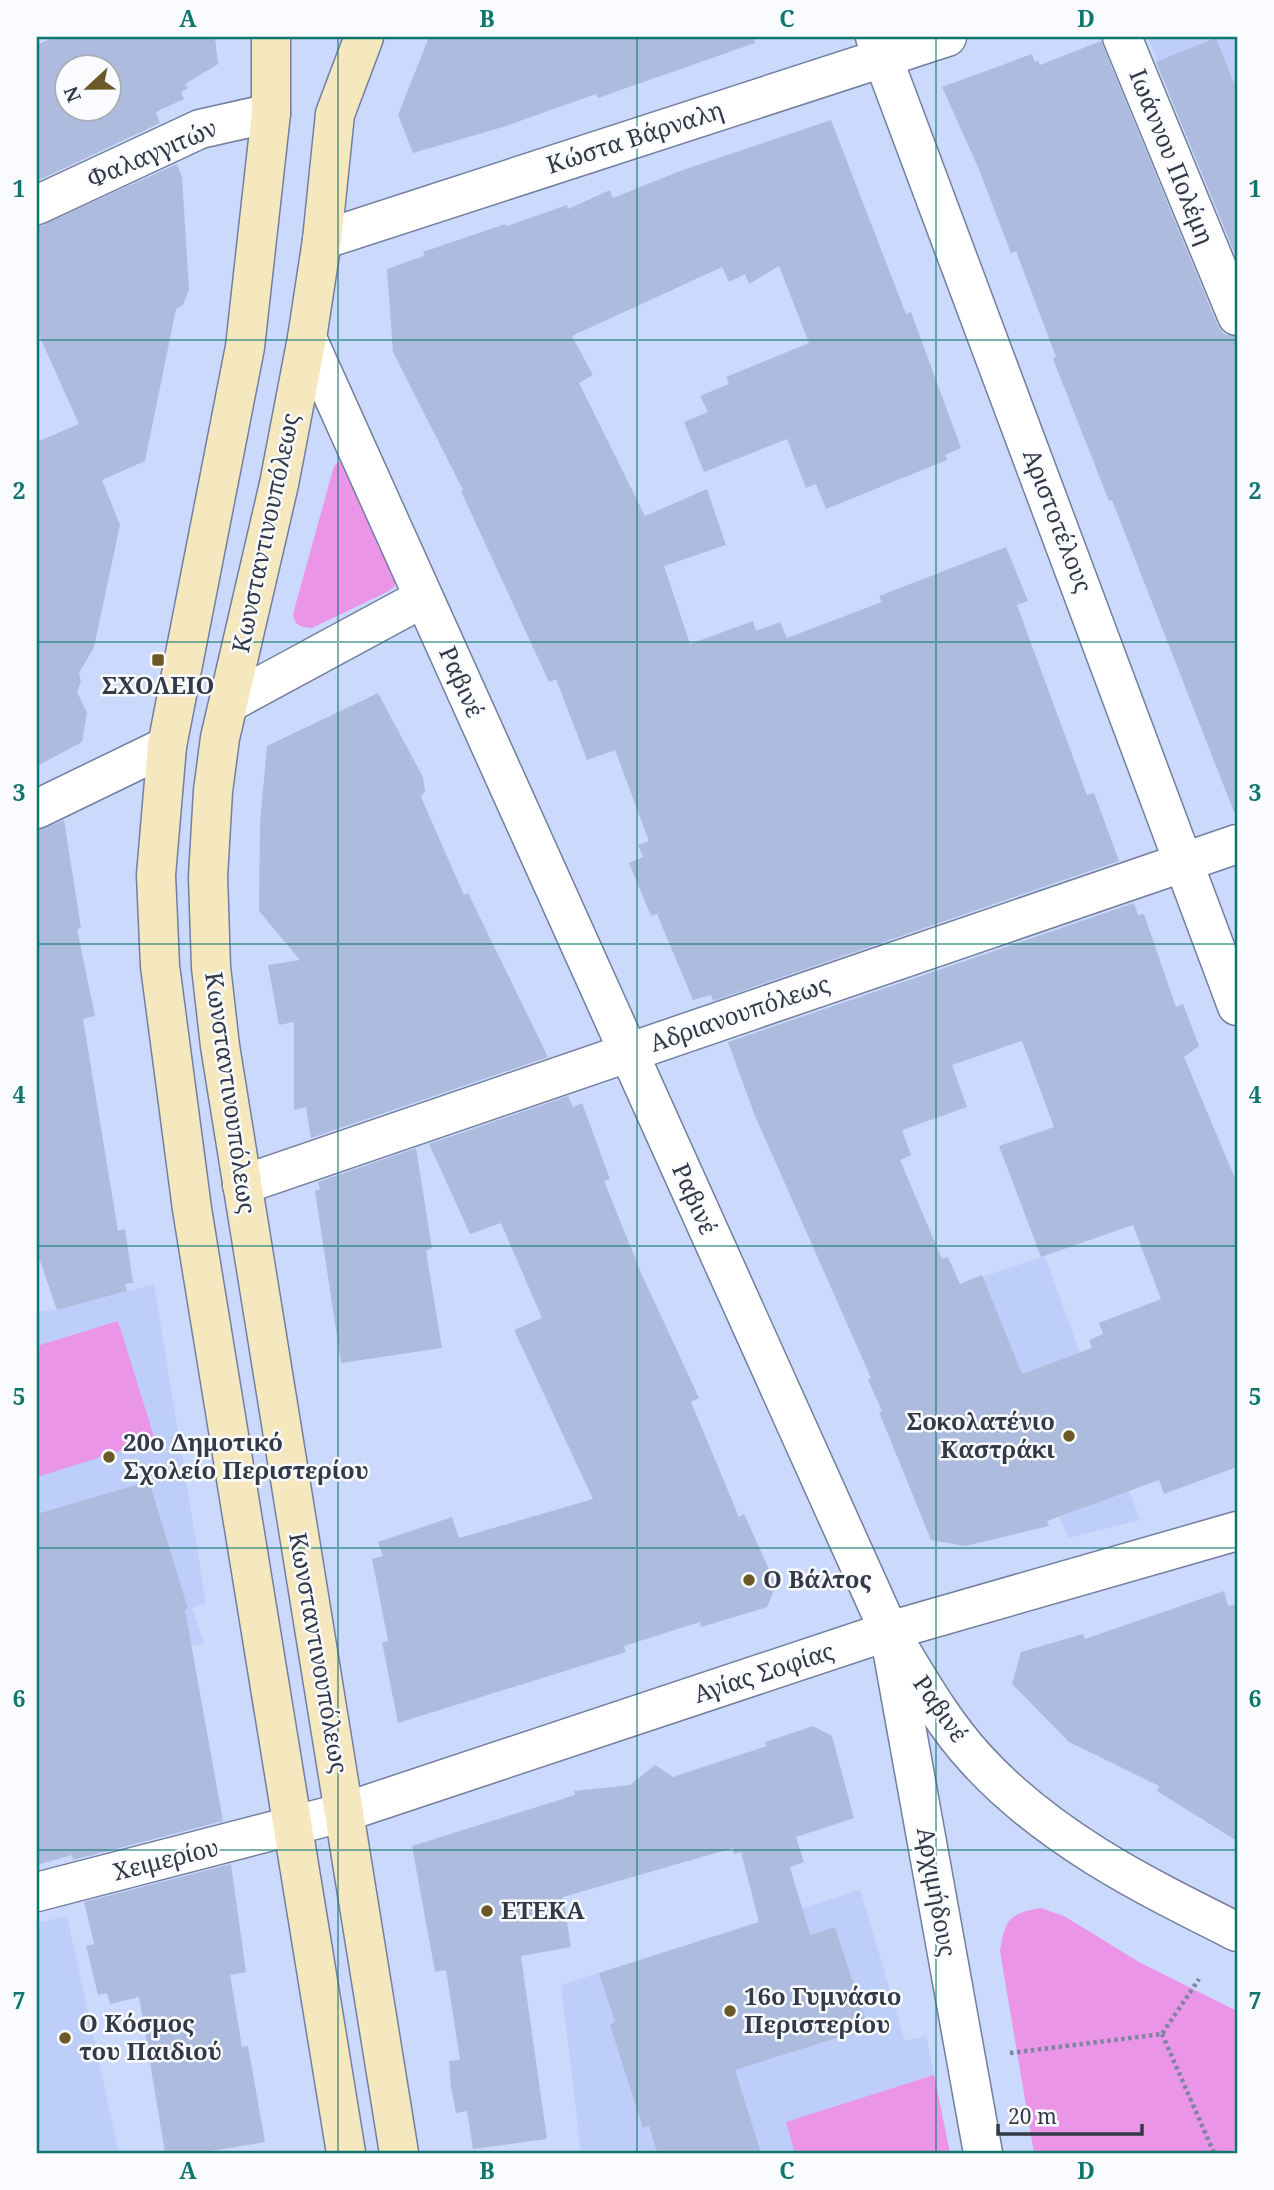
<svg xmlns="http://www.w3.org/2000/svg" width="1274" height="2190" font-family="'Noto Serif',serif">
<rect width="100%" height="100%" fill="#cbd9fd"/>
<g fill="#bdcef8">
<path d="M 1148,37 L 1237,37 L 1237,124 L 1214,133 L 1162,75 Z"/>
<path d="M 1045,1256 L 1140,1520 L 1068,1538 L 964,1283 Z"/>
<path d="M 154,1284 L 206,1603 L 192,1608 L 204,1643 L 37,1687 L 37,1311 L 57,1310 Z"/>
<path d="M 860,1890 L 905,2041 L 926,2036 L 950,2153 L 581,2153 L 561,1985 Z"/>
<path d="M 67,1916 L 119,2153 L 37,2153 L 37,1923 Z"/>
</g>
<g fill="#eb95e9">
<path d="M 340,461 L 348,463 L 398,576 L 394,587 L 387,592 L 312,628 C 300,627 295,626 293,614 L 334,466 Z"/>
<path d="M 118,1321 L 155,1440 L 37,1477 L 37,1346 Z"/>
<path d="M 1041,1908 L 1064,1916 L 1139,1962 L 1237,2011 L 1237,2149 L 1222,2153 L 1034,2153 L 1000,1951 C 1005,1920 1009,1913 1041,1908 Z"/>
<path d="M 934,2075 L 950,2153 L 795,2153 L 786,2122 Z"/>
</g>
<g fill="#adbcde" fill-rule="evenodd">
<path d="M 54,37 L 215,37 L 218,64 L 185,84 L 188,88 L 181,92 L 184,99 L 156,112 L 160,123 L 37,181 L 37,45 ZM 66,66 L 108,66 L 108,108 L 66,108 Z"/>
<path d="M 429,37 L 754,37 L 755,43 L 598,98 L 596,94 L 503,127 L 413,153 L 398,115 Z"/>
<path d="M 1216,38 L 1237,91 L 1237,259 L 1156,62 Z"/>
<path d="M 1101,41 L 1217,324 L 1224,334 L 1237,337 L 1237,811 L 1234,812 L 1112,500 L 1109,501 L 1053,359 L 1056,357 L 1016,251 L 1011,253 L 978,167 L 942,87 L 1032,54 L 1035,62 L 1038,60 L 1040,65 Z"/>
<path d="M 831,120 L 906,314 L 911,312 L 961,448 L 945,455 L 947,460 L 826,509 L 816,484 L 806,488 L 787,439 L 704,472 L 684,422 L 708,412 L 700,396 L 729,384 L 726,377 L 809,343 L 779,266 L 749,284 L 745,274 L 729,282 L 722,267 L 572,336 L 593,375 L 579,383 L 645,516 L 707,489 L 726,545 L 664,566 L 690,644 L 753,621 L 756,631 L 780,622 L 787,638 L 882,602 L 879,596 L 1006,547 L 1028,601 L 1017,605 L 1087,795 L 1094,793 L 1119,861 L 713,1001 L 711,995 L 693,1000 L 657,914 L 651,916 L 629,863 L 643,857 L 638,845 L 649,841 L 615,750 L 587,760 L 556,679 L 549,682 L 461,491 L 463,490 L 393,352 L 387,269 L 424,256 L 423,252 L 505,224 L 507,226 L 567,205 L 568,209 L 610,190 L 613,198 L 680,171 Z"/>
<path d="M 177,164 L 182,177 L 189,289 L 183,305 L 176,309 L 145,461 L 102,480 L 120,525 L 94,647 L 79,673 L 81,681 L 77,692 L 87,713 L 82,742 L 37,766 L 37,442 L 79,424 L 37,331 L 37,227 Z"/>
<path d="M 378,693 L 423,777 L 425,791 L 421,797 L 464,895 L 468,893 L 548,1057 L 311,1138 L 306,1107 L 294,1110 L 294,1022 L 279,1025 L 268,965 L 300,960 L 259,911 L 260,823 L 267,746 Z"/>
<path d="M 64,820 L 81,928 L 77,929 L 95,1016 L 83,1019 L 118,1231 L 125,1229 L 133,1283 L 125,1284 L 127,1291 L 57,1310 L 37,1252 L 37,831 Z"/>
<path d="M 1134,903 L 1138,915 L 1144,914 L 1176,1007 L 1183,1004 L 1199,1046 L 1184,1057 L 1237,1183 L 1237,1467 L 1164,1494 L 1159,1480 L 1047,1521 L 1049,1526 L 965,1546 L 931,1540 L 879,1412 L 882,1411 L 868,1380 L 871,1378 L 755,1116 L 728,1042 ZM 1022,1041 L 1054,1127 L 999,1146 L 1041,1257 L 1133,1225 L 1161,1299 L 1099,1323 L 1103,1334 L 1089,1340 L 1092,1348 L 1022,1374 L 982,1275 L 960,1284 L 948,1257 L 942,1259 L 900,1160 L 911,1155 L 902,1130 L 967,1107 L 952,1065 Z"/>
<path d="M 568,1096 L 573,1107 L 582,1103 L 610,1179 L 604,1181 L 642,1275 L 699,1398 L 691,1402 L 739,1517 L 744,1514 L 776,1585 L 767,1607 L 701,1627 L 700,1622 L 624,1646 L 626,1652 L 398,1723 L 382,1642 L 388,1641 L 372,1559 L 383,1556 L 378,1542 L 452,1517 L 459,1538 L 593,1499 L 514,1330 L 542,1318 L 501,1223 L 470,1234 L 429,1144 Z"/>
<path d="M 416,1148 L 432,1248 L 426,1251 L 442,1348 L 341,1363 L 315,1191 L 320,1189 L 318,1182 Z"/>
<path d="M 149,1481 L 188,1609 L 185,1610 L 223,1821 L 73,1860 L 72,1855 L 37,1865 L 37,1514 Z"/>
<path d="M 1224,1591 L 1228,1606 L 1237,1604 L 1237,1841 L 1157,1791 L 1159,1786 L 1069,1742 L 1012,1684 L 1021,1652 L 1083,1634 L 1085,1639 Z"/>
<path d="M 813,1726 L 832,1736 L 854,1818 L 796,1837 L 804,1862 L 790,1867 L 810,1935 L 835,1927 L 868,2028 L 735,2070 L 761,2153 L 657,2153 L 649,2126 L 643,2128 L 610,2025 L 615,2022 L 599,1973 L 759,1922 L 741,1852 L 734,1854 L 733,1848 L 563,1897 L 571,1947 L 521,1956 L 547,2139 L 473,2149 L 467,2111 L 456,2113 L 451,2087 L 449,2061 L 460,2060 L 446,1970 L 435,1972 L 412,1846 L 575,1795 L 574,1791 L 630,1785 L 655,1765 L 673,1777 L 767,1746 L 765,1742 Z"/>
<path d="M 231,1864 L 246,1972 L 230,1975 L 242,2047 L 248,2046 L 265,2142 L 198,2153 L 165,2153 L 139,1997 L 110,2004 L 107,1993 L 98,1995 L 86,1946 L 94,1944 L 84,1902 Z"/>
</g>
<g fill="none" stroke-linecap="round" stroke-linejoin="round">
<g stroke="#727f9f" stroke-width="41">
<g id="minor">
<path d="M 875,37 L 1237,1006"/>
<path d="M 1122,37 L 1237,316"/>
<path d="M 37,205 L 200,129 L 271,113"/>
<path d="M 322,240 L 947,37"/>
<path d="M 307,338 L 889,1631 C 916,1675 941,1721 976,1759 C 1048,1838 1143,1885 1237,1932"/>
<path d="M 229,703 L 423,598"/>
<path d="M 37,809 L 167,746"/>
<path d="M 242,1185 L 1237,844"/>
<path d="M 893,1654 L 983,2153"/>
<path d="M 37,1892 L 345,1812 L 889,1631 L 1237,1531"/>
</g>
</g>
<g stroke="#727f9f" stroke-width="41">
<g id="secondary">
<path d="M 271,37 L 271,113 L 245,347 L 167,746 L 156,875 L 160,966 L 192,1209 L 346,2153"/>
<path d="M 364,37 L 335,114 L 322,240 L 307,338 L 279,484 L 220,738 L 213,791 L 208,877 L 211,967 L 220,1046 L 399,2153"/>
</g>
</g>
<g stroke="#7d869f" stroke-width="4.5" stroke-dasharray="3.5 3.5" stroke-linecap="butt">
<path d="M 1162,2034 L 1214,2153"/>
<path d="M 1010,2053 L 1162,2034 L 1199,1979"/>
</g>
<use href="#minor" stroke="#fff" stroke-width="38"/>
<use href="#secondary" stroke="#f6e8be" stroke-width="38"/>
</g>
<path fill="none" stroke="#0f766e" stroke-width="2" stroke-opacity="0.55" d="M 338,37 L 338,2153M 637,37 L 637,2153M 936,37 L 936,2153M 37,340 L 1237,340M 37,642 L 1237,642M 37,944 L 1237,944M 37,1246 L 1237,1246M 37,1548 L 1237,1548M 37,1850 L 1237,1850"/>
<g fill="#6c5927" stroke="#f9fbfe" stroke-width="2.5">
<rect x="151" y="653" width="14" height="14" rx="3.5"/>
<circle cx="1069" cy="1436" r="7"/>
<circle cx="109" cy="1457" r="7"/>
<circle cx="749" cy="1580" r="7"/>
<circle cx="487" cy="1911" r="7"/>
<circle cx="730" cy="2011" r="7"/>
<circle cx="65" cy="2038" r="7"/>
</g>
<g text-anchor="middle" stroke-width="5" stroke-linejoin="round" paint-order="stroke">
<g font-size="24" fill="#333947" stroke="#f9fbfe">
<text transform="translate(635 138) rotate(-18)" y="8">Κώστα Βάρναλη</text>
<text transform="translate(152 154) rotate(-23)" y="8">Φαλαγγιτών</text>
<text transform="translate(1171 157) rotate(68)" y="8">Ιωάννου Πολέμη</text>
<text transform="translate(1057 521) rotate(69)" y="8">Αριστοτέλους</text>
<text transform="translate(266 533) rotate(-78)" y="8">Κωνσταντινουπόλεως</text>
<text transform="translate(461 682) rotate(66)" y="8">Ραβινέ</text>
<text transform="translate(740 1014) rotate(-19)" y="8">Αδριανουπόλεως</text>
<text transform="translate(230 1093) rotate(82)" y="8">Κωνσταντινουπόλεως</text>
<text transform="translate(694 1199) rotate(66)" y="8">Ραβινέ</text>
<text transform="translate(318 1653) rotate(80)" y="8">Κωνσταντινουπόλεως</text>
<text transform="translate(764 1673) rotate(-18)" y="8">Αγίας Σοφίας</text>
<text transform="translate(940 1709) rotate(55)" y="8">Ραβινέ</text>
<text transform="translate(166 1860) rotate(-14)" y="8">Χειμερίου</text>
<text transform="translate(936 1892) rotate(80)" y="8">Αρχιμήδους</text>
</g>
<g font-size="24" font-weight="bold" fill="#333947" stroke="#f9fbfe" text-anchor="start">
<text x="158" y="694" text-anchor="middle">ΣΧΟΛΕΙΟ</text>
<text x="1055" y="1430" text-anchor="end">Σοκολατένιο<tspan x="1055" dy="28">Καστράκι</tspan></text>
<text x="123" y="1451">20ο Δημοτικό<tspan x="123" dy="28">Σχολείο Περιστερίου</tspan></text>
<text x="763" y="1588">Ο Βάλτος</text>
<text x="501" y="1919">ΕΤΕΚΑ</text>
<text x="744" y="2005">16ο Γυμνάσιο<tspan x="744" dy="28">Περιστερίου</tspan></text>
<text x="79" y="2032">Ο Κόσμος<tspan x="79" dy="28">του Παιδιού</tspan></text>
</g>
</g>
<rect width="1274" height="2190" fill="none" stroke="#f9fbfe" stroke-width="77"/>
<g transform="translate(88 88) rotate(248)"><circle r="33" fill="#f9fbfe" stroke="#aaadb5" stroke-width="2"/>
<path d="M0-5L12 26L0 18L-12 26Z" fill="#6c5927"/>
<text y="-10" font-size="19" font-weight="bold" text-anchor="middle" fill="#333947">N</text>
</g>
<path d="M998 2124v10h144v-10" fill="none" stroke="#333947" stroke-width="3.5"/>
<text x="1008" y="2124" font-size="21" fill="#333947" stroke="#f9fbfe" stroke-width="5" paint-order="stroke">20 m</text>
<rect x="38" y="38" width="1198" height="2114" fill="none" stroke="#0f766e" stroke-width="2.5"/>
<g font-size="23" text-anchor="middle" font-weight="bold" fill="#0f766e">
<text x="188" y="27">A</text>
<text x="487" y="27">B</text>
<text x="787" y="27">C</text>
<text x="1086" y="27">D</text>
<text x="19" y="197">1</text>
<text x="1255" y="197">1</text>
<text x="19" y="499">2</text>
<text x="1255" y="499">2</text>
<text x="19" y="801">3</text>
<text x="1255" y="801">3</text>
<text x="19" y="1103">4</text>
<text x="1255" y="1103">4</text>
<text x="19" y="1405">5</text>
<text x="1255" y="1405">5</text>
<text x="19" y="1707">6</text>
<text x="1255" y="1707">6</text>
<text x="19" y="2009">7</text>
<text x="1255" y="2009">7</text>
<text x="188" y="2179">A</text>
<text x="487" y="2179">B</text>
<text x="787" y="2179">C</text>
<text x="1086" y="2179">D</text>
</g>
</svg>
